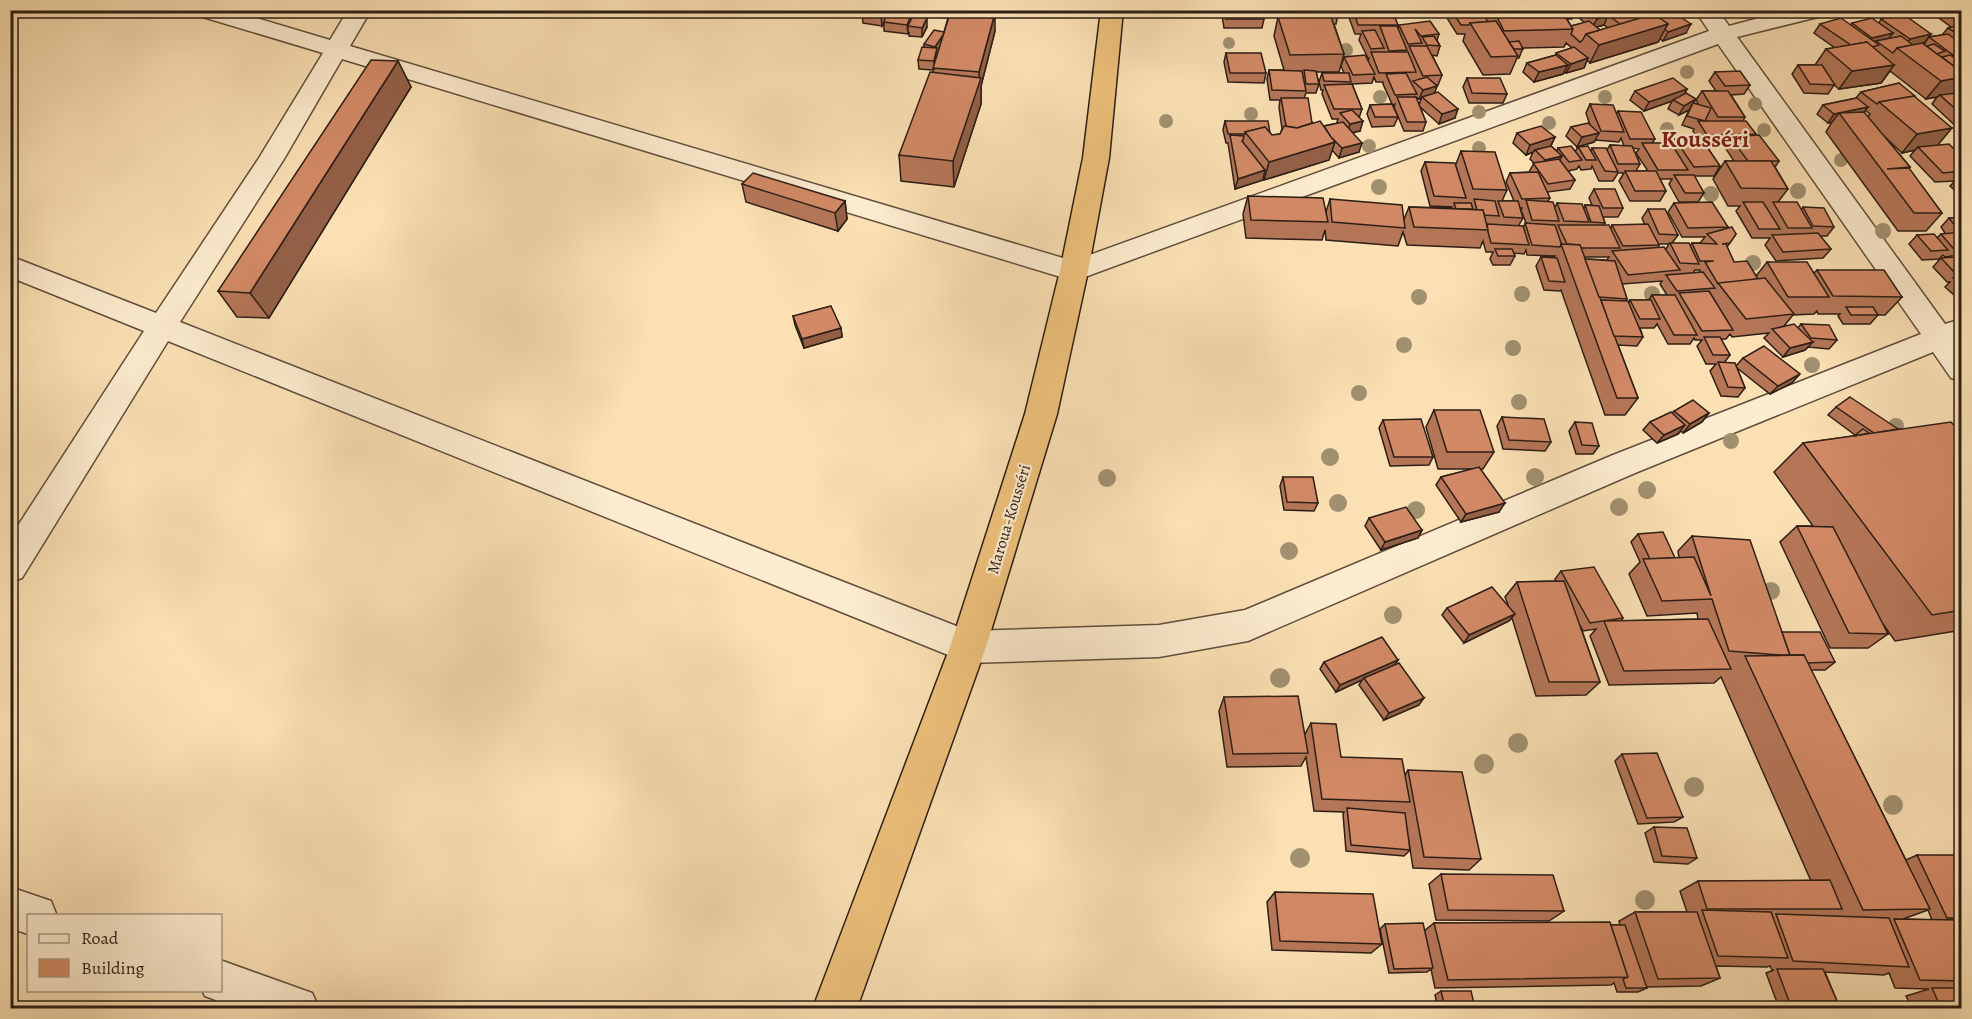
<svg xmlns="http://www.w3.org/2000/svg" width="1972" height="1019" font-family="Alegreya,serif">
<rect width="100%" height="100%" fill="#fae0b3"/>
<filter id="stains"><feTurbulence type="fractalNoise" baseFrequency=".00333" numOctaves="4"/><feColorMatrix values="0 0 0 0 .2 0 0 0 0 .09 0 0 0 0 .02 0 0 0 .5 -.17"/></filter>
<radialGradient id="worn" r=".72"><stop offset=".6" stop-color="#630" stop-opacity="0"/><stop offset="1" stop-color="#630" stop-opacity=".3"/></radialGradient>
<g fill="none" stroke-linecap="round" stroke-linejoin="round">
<g stroke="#604e3d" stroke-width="3">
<g id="minor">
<path d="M 193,10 L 230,10 L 330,40 L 348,10 L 371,10 L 350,46 L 1073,261 L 1709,31 L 1695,10 L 1718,10 L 1729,26 L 1789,10 L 1829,10 L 1826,15 L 1737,37 L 1945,324 L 1962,319 L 1962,341 L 1958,342 L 1962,347 L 1962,381 L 1951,378 L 1933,352 L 1635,473 L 1248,641 L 1159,657 L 968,663 L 168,341 L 22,578 L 10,582 L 10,538 L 144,331 L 10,277 L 10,256 L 156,313 L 259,158 L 323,53 L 196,15 ZM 1718,44 L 1921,334 L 1613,455 L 1245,610 L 1159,625 L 969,631 L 180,322 L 284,159 L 342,59 L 1074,281 Z"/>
<path d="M 10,887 L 51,901 L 57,916 L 28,916 L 28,934 L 10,928 Z"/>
<path d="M 220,960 L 312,993 L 319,1008 L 237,1008 L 205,996 L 202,990 L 220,990 Z"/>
</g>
</g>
<g stroke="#2d1e16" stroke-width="3">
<path id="trunk" d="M 1101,10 L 1123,10 L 1109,158 L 1088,271 L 1057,414 L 986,647 L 857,1008 L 813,1008 L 950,647 L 1025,414 L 1060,271 L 1083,158 Z"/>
</g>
<use href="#minor" fill="#fcebce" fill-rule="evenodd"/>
<use href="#trunk" fill="#edc07a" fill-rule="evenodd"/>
</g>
<g fill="#a19070">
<circle cx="1229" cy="43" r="6"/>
<circle cx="1346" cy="50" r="7"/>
<circle cx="1687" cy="72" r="7"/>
<circle cx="1380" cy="97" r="7"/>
<circle cx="1605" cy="97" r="7"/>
<circle cx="1755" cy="104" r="7"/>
<circle cx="1479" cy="112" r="7"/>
<circle cx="1251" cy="114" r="7"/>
<circle cx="1166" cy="121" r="7"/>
<circle cx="1549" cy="123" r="7"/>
<circle cx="1667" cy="129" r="7"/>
<circle cx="1764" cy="130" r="7"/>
<circle cx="1369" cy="146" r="7"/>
<circle cx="1479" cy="148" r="7"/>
<circle cx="1841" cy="160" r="7"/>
<circle cx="1379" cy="187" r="8"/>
<circle cx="1798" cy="191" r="8"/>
<circle cx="1711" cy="194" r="8"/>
<circle cx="1883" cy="231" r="8"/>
<circle cx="1753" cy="263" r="8"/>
<circle cx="1522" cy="294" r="8"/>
<circle cx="1652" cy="294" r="8"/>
<circle cx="1419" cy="297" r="8"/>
<circle cx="1404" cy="345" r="8"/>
<circle cx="1513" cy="348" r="8"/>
<circle cx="1812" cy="365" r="8"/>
<circle cx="1359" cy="393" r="8"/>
<circle cx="1519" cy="402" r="8"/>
<circle cx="1896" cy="426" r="8"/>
<circle cx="1731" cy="441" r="8"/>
<circle cx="1330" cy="457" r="9"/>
<circle cx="1535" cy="477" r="9"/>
<circle cx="1107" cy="478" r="9"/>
<circle cx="1647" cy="490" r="9"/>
<circle cx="1338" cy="503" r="9"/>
<circle cx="1619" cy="507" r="9"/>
<circle cx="1416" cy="510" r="9"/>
<circle cx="1289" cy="551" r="9"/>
<circle cx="1771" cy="591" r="9"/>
<circle cx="1393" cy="615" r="9"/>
<circle cx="1280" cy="678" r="10"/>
<circle cx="1518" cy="743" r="10"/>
<circle cx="1484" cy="764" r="10"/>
<circle cx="1694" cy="787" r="10"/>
<circle cx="1893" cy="805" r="10"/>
<circle cx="1300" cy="858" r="10"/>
<circle cx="1645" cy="900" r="10"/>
</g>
<g fill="#b57658" stroke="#2d1e16" stroke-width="1.5" fill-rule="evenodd">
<path d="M 864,10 L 913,10 L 914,16 L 927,27 L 922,37 L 909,36 L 909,32 L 908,34 L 884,31 L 884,23 L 882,26 L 863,23 L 862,14 Z"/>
<path d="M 921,10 L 984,10 L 983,12 L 995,31 L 981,86 L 981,104 L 954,187 L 901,181 L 899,155 L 933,73 L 933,70 L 919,69 L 918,60 L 924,47 L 924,44 L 944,32 L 948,18 L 921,16 Z"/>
<path d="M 1217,10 L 1285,10 L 1284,15 L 1263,15 L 1264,19 L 1262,28 L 1224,28 L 1222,15 L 1219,15 Z"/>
<path d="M 1287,10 L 1315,10 L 1317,17 L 1320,17 L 1319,13 L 1320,10 L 1337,10 L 1338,15 L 1336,24 L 1334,24 L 1344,54 L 1339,72 L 1316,72 L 1319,84 L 1316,93 L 1306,93 L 1304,98 L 1312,123 L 1324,126 L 1338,123 L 1337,122 L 1338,119 L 1332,119 L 1322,94 L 1323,90 L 1321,90 L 1319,82 L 1322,73 L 1344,73 L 1341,66 L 1344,57 L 1368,61 L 1369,58 L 1368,58 L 1359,40 L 1361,34 L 1355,34 L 1347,12 L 1343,12 L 1343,10 L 1438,10 L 1412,14 L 1410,11 L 1408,15 L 1395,17 L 1398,29 L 1399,25 L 1439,34 L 1437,40 L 1440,46 L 1437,56 L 1432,55 L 1442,75 L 1438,85 L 1436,85 L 1437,86 L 1434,93 L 1455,118 L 1439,124 L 1420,107 L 1426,122 L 1423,131 L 1404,131 L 1394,107 L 1395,104 L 1393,105 L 1398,117 L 1394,126 L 1372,127 L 1367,114 L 1370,105 L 1392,104 L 1383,84 L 1383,82 L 1376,82 L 1374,77 L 1372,83 L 1352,84 L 1362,109 L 1359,118 L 1360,131 L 1353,132 L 1359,152 L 1339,158 L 1332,150 L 1329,160 L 1264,180 L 1263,179 L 1263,180 L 1235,189 L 1228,143 L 1226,143 L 1223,130 L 1225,121 L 1270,133 L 1272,135 L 1280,134 L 1282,129 L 1279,107 L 1280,100 L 1270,100 L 1267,79 L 1269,70 L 1284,70 L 1274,36 L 1278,17 L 1287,17 ZM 1416,97 L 1419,99 L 1421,99 L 1419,105 Z"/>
<path d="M 1442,10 L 1576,10 L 1572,19 L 1567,19 L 1571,26 L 1585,23 L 1578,17 L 1581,10 L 1636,10 L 1645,17 L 1686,33 L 1663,41 L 1660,39 L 1658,42 L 1590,63 L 1587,60 L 1584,68 L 1566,73 L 1564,72 L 1563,74 L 1534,82 L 1523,72 L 1527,63 L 1556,55 L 1556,53 L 1572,48 L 1566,43 L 1564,47 L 1523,48 L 1519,58 L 1517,58 L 1510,74 L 1483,75 L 1463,41 L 1465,34 L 1457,34 ZM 1604,25 L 1608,28 L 1600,30 L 1596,27 Z"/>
<path d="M 1928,10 L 1962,10 L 1962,62 L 1960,62 L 1962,63 L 1962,94 L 1956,90 L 1954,93 L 1962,94 L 1962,132 L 1932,104 L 1937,97 L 1926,99 L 1890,71 L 1881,83 L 1839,89 L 1834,85 L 1828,94 L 1804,93 L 1792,74 L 1798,65 L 1815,65 L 1826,49 L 1835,48 L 1814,33 L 1820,24 L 1851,25 L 1852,23 L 1879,23 L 1881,19 L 1924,43 L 1923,43 L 1924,44 L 1929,37 L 1942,35 L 1948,28 L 1951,27 Z"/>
<path d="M 1226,53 L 1266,73 L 1264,83 L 1228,82 L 1224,62 Z"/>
<path d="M 398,61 L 411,87 L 269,318 L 237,317 L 218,291 Z"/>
<path d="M 1715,72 L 1750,85 L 1744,94 L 1731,95 L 1745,117 L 1743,121 L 1756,134 L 1755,136 L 1779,161 L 1775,167 L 1788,189 L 1778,202 L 1801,210 L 1803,207 L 1834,227 L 1827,236 L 1820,236 L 1831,249 L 1823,258 L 1776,261 L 1765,245 L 1770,238 L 1752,238 L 1736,211 L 1740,206 L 1728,206 L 1713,179 L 1725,161 L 1734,161 L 1724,146 L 1725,144 L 1705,144 L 1720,166 L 1714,176 L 1694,176 L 1704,193 L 1698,202 L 1679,202 L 1669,184 L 1672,179 L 1660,179 L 1666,191 L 1660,201 L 1630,201 L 1619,181 L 1624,173 L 1618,173 L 1613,181 L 1599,181 L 1592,166 L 1591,169 L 1581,170 L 1579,166 L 1577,169 L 1568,171 L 1575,180 L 1570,189 L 1547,192 L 1550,198 L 1548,201 L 1555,207 L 1557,203 L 1584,208 L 1585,205 L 1592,205 L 1589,198 L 1594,189 L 1623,208 L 1618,217 L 1603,217 L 1605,223 L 1603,225 L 1611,228 L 1612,225 L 1645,225 L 1642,218 L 1648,209 L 1678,235 L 1672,243 L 1690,246 L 1692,243 L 1700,243 L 1705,237 L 1682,237 L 1668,212 L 1674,203 L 1728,227 L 1727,229 L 1736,234 L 1727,247 L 1734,262 L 1756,276 L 1767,262 L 1814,273 L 1817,270 L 1902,297 L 1885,315 L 1878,315 L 1870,324 L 1843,324 L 1838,316 L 1840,314 L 1818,314 L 1817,311 L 1814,314 L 1793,315 L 1784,326 L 1798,328 L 1801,324 L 1837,340 L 1829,349 L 1808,347 L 1805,350 L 1783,357 L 1764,338 L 1769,333 L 1732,337 L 1730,334 L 1726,339 L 1721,339 L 1730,355 L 1724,363 L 1736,366 L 1743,358 L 1792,383 L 1770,394 L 1737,368 L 1745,388 L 1738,397 L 1721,396 L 1710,371 L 1716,364 L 1706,364 L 1697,346 L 1702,340 L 1695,340 L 1694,338 L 1690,344 L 1668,344 L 1657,324 L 1654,328 L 1640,328 L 1643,337 L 1637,346 L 1618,345 L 1638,398 L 1625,415 L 1605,415 L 1561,290 L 1560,291 L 1544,290 L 1536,266 L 1541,257 L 1554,257 L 1555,256 L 1527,255 L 1526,250 L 1524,254 L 1514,253 L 1515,256 L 1510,265 L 1493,265 L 1490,259 L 1493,252 L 1486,252 L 1483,241 L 1480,248 L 1407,245 L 1403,232 L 1398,246 L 1326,240 L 1325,230 L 1322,240 L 1246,238 L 1243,214 L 1248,196 L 1326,212 L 1330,199 L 1404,219 L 1409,207 L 1451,208 L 1452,207 L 1430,206 L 1421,171 L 1425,162 L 1456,164 L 1461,151 L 1507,190 L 1502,201 L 1514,201 L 1506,182 L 1510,173 L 1529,172 L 1534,163 L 1530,159 L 1533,152 L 1526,155 L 1513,143 L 1517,133 L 1555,137 L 1551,146 L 1557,151 L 1558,148 L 1575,152 L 1578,147 L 1591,151 L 1592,148 L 1607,150 L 1610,145 L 1624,146 L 1621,138 L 1619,142 L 1596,140 L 1596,139 L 1594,142 L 1577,147 L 1566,136 L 1571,127 L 1590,125 L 1586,113 L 1590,104 L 1616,114 L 1618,111 L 1655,139 L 1652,143 L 1672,145 L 1675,139 L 1697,139 L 1693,131 L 1694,129 L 1682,125 L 1689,110 L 1679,115 L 1668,109 L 1672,101 L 1644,111 L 1630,100 L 1635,91 L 1687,89 L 1685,94 L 1694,103 L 1699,105 L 1696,100 L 1702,91 L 1716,91 L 1709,81 ZM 1633,148 L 1639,149 L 1636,153 L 1648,171 L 1636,171 L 1640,164 ZM 1520,208 L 1522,208 L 1521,210 L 1526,223 L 1523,227 L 1519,225 L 1523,218 ZM 1659,244 L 1669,244 L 1666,249 L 1658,248 L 1659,245 ZM 1584,257 L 1609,257 L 1607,260 L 1585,259 ZM 1695,270 L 1700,270 L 1700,272 L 1693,273 ZM 1662,281 L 1660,284 L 1667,295 L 1652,295 L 1649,300 L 1630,300 L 1629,302 L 1626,301 L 1627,299 L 1622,284 Z"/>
<path d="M 1467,78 L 1507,94 L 1503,103 L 1469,103 L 1463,87 Z"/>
<path d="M 1899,83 L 1938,145 L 1962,157 L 1962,197 L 1950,186 L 1955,181 L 1935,182 L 1910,156 L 1915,150 L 1902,153 L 1885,137 L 1910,167 L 1908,168 L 1942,213 L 1926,231 L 1898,231 L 1826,132 L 1832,122 L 1828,123 L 1817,114 L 1823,105 L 1856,98 L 1861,92 ZM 1865,110 L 1870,114 L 1868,117 L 1864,112 Z"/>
<path d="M 742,184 L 845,201 L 847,219 L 838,231 L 746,202 Z"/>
<path d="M 1949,218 L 1962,218 L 1962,302 L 1945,287 L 1950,282 L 1947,282 L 1933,267 L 1941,258 L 1950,257 L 1951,256 L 1945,257 L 1943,255 L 1939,259 L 1922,260 L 1909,244 L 1917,235 L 1937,238 L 1941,234 L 1945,233 L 1941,227 Z"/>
<path d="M 793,316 L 841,328 L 842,337 L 804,348 L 795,325 Z"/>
<path d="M 1836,407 L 1898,429 L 1962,434 L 1962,630 L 1895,641 L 1883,624 L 1888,634 L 1868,648 L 1830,648 L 1780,542 L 1797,526 L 1813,526 L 1774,472 L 1803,443 L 1854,436 L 1855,435 L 1828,415 Z"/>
<path d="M 1434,410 L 1494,452 L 1483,469 L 1480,469 L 1499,512 L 1461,522 L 1436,485 L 1441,477 L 1473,469 L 1438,469 L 1426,427 Z"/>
<path d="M 1674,411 L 1709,413 L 1702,422 L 1683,433 L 1681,431 L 1678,434 L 1657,443 L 1643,430 L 1650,422 L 1672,413 Z"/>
<path d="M 1502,417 L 1551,442 L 1545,451 L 1503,449 L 1497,426 Z"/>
<path d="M 1383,420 L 1433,457 L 1429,465 L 1390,466 L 1379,428 Z"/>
<path d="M 1575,422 L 1599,446 L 1593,454 L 1576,454 L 1569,431 Z"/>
<path d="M 1283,477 L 1318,503 L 1314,511 L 1284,510 L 1280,486 Z"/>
<path d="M 1369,518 L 1422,530 L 1418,538 L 1381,550 L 1365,526 Z"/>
<path d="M 1638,534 L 1675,558 L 1679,558 L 1678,551 L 1692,536 L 1782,632 L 1835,662 L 1825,670 L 1811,670 L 1906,860 L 1917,855 L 1962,868 L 1962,1008 L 1912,1008 L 1906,996 L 1929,989 L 1895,988 L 1889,973 L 1884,975 L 1825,972 L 1837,1001 L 1825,1005 L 1778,1005 L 1766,973 L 1774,970 L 1772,970 L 1770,966 L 1767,967 L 1716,966 L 1720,978 L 1701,986 L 1646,987 L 1647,988 L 1638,992 L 1617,992 L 1614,983 L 1611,985 L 1435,988 L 1431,969 L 1427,972 L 1389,973 L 1380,929 L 1385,924 L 1424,931 L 1434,923 L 1620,925 L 1619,921 L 1635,912 L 1687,912 L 1680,891 L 1698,881 L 1811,881 L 1721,677 L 1714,683 L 1609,685 L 1590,636 L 1596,629 L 1583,631 L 1580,625 L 1600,682 L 1586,695 L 1536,696 L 1512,618 L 1509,621 L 1464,643 L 1442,615 L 1447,608 L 1508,605 L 1505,597 L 1517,582 L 1556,581 L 1555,579 L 1561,571 L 1623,618 L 1621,621 L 1698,619 L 1697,613 L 1647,616 L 1629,574 L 1640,562 L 1631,542 ZM 1928,910 L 1932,920 L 1903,919 Z"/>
<path d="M 1398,660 L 1395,664 L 1419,705 L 1384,720 L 1359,685 L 1362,680 L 1336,692 L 1320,669 L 1324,662 Z"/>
<path d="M 1962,680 L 1962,698 L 1955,684 Z"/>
<path d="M 1224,697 L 1305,734 L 1311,723 L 1341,757 L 1405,775 L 1408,770 L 1481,859 L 1469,870 L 1413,868 L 1408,836 L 1410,850 L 1404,856 L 1346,851 L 1343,814 L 1344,812 L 1314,811 L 1306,757 L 1301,766 L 1227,767 L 1219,711 Z"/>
<path d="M 1622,754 L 1683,817 L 1674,822 L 1638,824 L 1615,761 Z"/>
<path d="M 1654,827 L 1697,858 L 1688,864 L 1654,862 L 1645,833 Z"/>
<path d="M 1441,874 L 1564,911 L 1549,921 L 1436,920 L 1429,884 Z"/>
<path d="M 1275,892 L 1382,944 L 1371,953 L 1272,950 L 1267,902 Z"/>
<path d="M 1441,991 L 1475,1008 L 1438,1008 L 1435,995 Z"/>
</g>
<g fill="#936047" stroke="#2d1e16" stroke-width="1.5">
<path d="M 885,10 L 887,10 L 887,17 L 882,26 L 881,17 Z"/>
<path d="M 913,10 L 914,19 L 908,26 L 908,34 L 907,25 Z"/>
<path d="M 1393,10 L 1410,10 L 1408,15 L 1391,18 Z"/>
<path d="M 1413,10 L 1438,10 L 1412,14 Z"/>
<path d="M 995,13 L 995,31 L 981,86 L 981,104 L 954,187 L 953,161 L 979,82 L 979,72 Z"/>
<path d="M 1608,15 L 1604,25 L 1592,28 L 1597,19 Z"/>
<path d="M 927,18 L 927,27 L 922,37 L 922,28 Z"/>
<path d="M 1668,24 L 1658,42 L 1590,63 L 1599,45 Z"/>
<path d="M 1691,24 L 1686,33 L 1663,41 L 1668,32 Z"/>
<path d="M 945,32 L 938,58 L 934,70 L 934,61 L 936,55 L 935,47 Z"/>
<path d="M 1893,33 L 1886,42 L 1876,41 L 1873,45 L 1866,47 L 1872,38 Z"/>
<path d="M 1931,34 L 1924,43 L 1903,48 L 1910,39 Z"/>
<path d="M 1962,54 L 1962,62 L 1946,65 L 1953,55 Z"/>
<path d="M 1588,58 L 1584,68 L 1566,73 L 1571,64 Z"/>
<path d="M 398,61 L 411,87 L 269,318 L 250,293 Z"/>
<path d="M 1568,65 L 1563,74 L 1534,82 L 1539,72 Z"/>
<path d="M 1894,65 L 1881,83 L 1839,89 L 1852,71 Z"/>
<path d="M 1962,77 L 1962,83 L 1952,95 L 1940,95 L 1937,97 L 1926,99 L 1941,81 Z"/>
<path d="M 1437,86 L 1434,95 L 1422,97 L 1421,99 L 1419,99 L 1423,90 Z"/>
<path d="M 1687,89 L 1682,98 L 1673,100 L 1672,101 L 1644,111 L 1649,102 Z"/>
<path d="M 1696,99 L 1691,109 L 1693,103 L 1689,110 L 1679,115 L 1684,106 Z"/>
<path d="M 1868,107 L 1861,116 L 1839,113 L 1832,122 L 1828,123 L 1834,114 Z"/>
<path d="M 1458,109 L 1455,118 L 1439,124 L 1442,114 Z"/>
<path d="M 1363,121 L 1360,131 L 1347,134 L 1350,124 Z"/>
<path d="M 1952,128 L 1937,146 L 1918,147 L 1915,150 L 1902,153 L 1917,134 Z"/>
<path d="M 1599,133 L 1594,142 L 1577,147 L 1582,137 Z"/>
<path d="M 1555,137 L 1550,147 L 1535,150 L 1533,152 L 1526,155 L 1530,145 Z"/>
<path d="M 1335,142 L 1329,160 L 1264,180 L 1269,162 Z"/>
<path d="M 1362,143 L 1359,152 L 1339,158 L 1342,148 Z"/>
<path d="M 1562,156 L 1557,165 L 1540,169 L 1545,160 Z"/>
<path d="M 1265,170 L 1263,180 L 1235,189 L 1238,179 Z"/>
<path d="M 845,201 L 847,219 L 838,231 L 835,213 Z"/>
<path d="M 841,328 L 842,337 L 804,348 L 802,339 Z"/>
<path d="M 1813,342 L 1805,350 L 1783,357 L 1790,348 Z"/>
<path d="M 1800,374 L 1792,383 L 1770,394 L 1778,386 Z"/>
<path d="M 1709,413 L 1702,422 L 1683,433 L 1690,424 Z"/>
<path d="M 1685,425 L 1678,434 L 1657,443 L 1664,435 Z"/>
<path d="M 1505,503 L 1499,512 L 1461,522 L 1466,514 Z"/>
<path d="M 1422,530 L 1418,538 L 1381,550 L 1385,542 Z"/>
<path d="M 1515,614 L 1509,621 L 1464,643 L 1469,635 Z"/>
<path d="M 1398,660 L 1393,667 L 1364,678 L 1362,680 L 1336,692 L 1340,685 Z"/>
<path d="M 1424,698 L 1419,705 L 1384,720 L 1389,713 Z"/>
</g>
<g fill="#d28966" stroke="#2d1e16" stroke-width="1.5">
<path d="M 864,10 L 885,10 L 881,17 L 862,14 Z"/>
<path d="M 888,10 L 913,10 L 907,25 L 884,22 Z"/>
<path d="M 951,10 L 967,10 L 995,13 L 979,72 L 933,68 Z"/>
<path d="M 1224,10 L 1262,10 L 1264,19 L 1226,19 Z"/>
<path d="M 1290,10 L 1315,10 L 1317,17 L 1291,17 Z"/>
<path d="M 1324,10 L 1337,10 L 1338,15 L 1325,15 Z"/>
<path d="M 1353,10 L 1392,10 L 1398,25 L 1358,25 Z"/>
<path d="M 1451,10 L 1481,10 L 1488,22 L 1470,23 L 1469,25 L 1461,25 Z"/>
<path d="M 1586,10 L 1636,10 L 1645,17 L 1620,24 L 1608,15 L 1597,19 Z"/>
<path d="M 1948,10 L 1962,10 L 1962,20 Z"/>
<path d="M 1673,12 L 1691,24 L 1668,32 L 1665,29 L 1668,24 L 1658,17 Z"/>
<path d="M 1654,14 L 1668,24 L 1599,45 L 1586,34 Z"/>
<path d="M 1903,14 L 1931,34 L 1910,39 L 1881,19 Z"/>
<path d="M 1564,15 L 1573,29 L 1504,31 L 1497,17 Z"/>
<path d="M 913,16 L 927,18 L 922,28 L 908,26 Z"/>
<path d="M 1278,17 L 1331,17 L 1344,54 L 1290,55 Z"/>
<path d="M 1841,18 L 1879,45 L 1872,47 L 1867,42 L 1851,45 L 1820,24 Z"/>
<path d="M 1872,18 L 1893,33 L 1872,38 L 1852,23 Z"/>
<path d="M 1430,21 L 1439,34 L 1421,36 L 1415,29 L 1422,43 L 1408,44 L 1399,25 Z"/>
<path d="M 1496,21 L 1518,56 L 1491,57 L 1470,23 Z"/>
<path d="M 1589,21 L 1600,30 L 1586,34 L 1582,41 L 1580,42 L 1571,34 L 1573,29 L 1571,26 Z"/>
<path d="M 1962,24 L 1962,29 L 1956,25 Z"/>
<path d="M 1380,26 L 1397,26 L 1407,50 L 1389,51 Z"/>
<path d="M 1955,26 L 1962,31 L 1962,37 L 1948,28 Z"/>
<path d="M 934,30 L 944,32 L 943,35 L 935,47 L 924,44 Z"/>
<path d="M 1375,30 L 1384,48 L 1371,49 L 1362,31 Z"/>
<path d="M 1948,34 L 1962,44 L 1962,54 L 1953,55 L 1929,37 Z"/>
<path d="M 1434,36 L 1440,46 L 1427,45 L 1422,37 Z"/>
<path d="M 1901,36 L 1913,45 L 1897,48 L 1893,53 L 1876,41 Z"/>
<path d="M 1519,41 L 1523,49 L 1514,49 L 1509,42 Z"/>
<path d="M 1867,42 L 1894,65 L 1852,71 L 1826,49 Z"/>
<path d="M 1922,43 L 1962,72 L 1962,77 L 1941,81 L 1897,48 Z"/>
<path d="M 1934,44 L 1945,51 L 1937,54 L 1927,46 Z"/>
<path d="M 1409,46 L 1427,46 L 1442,75 L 1423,76 Z"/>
<path d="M 922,47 L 937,48 L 934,61 L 918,60 Z"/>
<path d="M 1574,47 L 1588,58 L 1571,64 L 1556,53 Z"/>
<path d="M 1371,52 L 1408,52 L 1416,72 L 1379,73 Z"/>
<path d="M 1226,53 L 1261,53 L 1266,73 L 1230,73 Z"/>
<path d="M 1365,55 L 1375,74 L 1353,75 L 1344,57 Z"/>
<path d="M 1556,55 L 1568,65 L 1539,72 L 1527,63 Z"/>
<path d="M 1950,55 L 1962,63 L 1962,72 L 1942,57 Z"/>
<path d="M 371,60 L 398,61 L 250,293 L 218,291 Z"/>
<path d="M 1798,65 L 1822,65 L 1835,85 L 1810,84 Z"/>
<path d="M 1269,70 L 1302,71 L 1306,91 L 1272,90 Z"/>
<path d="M 1304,70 L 1316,71 L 1319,84 L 1306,84 Z"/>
<path d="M 1740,71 L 1750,85 L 1725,86 L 1715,72 Z"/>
<path d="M 930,72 L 981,78 L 953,161 L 899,155 Z"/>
<path d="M 1322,73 L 1349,73 L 1351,82 L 1324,81 Z"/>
<path d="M 1406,73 L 1417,94 L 1395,95 L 1386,74 Z"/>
<path d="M 1427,77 L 1437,86 L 1423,90 L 1413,81 Z"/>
<path d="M 1467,78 L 1500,78 L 1507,94 L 1472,93 Z"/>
<path d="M 1673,78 L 1687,89 L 1649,102 L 1635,91 Z"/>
<path d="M 1899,83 L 1915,96 L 1879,102 L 1877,104 L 1861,92 Z"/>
<path d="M 1352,84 L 1362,109 L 1334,109 L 1324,85 Z"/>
<path d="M 1702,91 L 1728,91 L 1745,117 L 1718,117 Z"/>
<path d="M 1438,92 L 1458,109 L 1442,114 L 1422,97 Z"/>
<path d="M 1686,93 L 1696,99 L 1684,106 L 1673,100 Z"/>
<path d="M 1958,93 L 1962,94 L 1962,115 L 1940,95 Z"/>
<path d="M 1914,96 L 1952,128 L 1917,134 L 1879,102 Z"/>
<path d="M 1397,97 L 1416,97 L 1426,122 L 1407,122 Z"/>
<path d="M 1281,98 L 1308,98 L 1312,123 L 1297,128 L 1286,126 Z"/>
<path d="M 1857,98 L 1868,107 L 1834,114 L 1823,105 Z"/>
<path d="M 1693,103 L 1711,108 L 1705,121 L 1687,116 Z"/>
<path d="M 1392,104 L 1398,117 L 1375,117 L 1370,105 Z"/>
<path d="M 1590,104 L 1613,105 L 1624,132 L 1601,131 Z"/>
<path d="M 1352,110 L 1363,121 L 1350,124 L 1340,113 Z"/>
<path d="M 1618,111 L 1641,112 L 1655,139 L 1630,139 Z"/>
<path d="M 1864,112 L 1910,167 L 1887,169 L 1909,168 L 1942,213 L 1914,213 L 1839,113 Z"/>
<path d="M 1225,121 L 1268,121 L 1270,133 L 1265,127 L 1245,132 L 1245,134 L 1228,134 Z"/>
<path d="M 1320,121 L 1335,142 L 1269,162 L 1245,132 L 1265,127 L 1272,135 L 1280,134 L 1284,126 L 1297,128 Z"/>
<path d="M 1698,121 L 1746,121 L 1756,134 L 1707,135 Z"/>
<path d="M 1343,122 L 1362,143 L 1342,148 L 1331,137 L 1324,126 Z"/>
<path d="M 1588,123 L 1599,133 L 1582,137 L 1571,127 Z"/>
<path d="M 1541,126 L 1555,137 L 1530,145 L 1517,133 Z"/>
<path d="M 1230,135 L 1244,136 L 1243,140 L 1242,141 L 1265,170 L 1238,179 Z"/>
<path d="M 1759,135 L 1779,161 L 1748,161 L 1730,137 Z"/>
<path d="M 1701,138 L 1720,166 L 1694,167 L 1675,139 Z"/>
<path d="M 1642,143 L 1671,143 L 1688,170 L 1658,170 Z"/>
<path d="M 1949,144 L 1962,157 L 1962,171 L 1943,173 L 1918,147 Z"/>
<path d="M 1610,145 L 1632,146 L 1640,164 L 1618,164 Z"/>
<path d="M 1551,146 L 1562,156 L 1545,160 L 1535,150 Z"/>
<path d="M 1571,146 L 1582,160 L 1569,162 L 1558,148 Z"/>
<path d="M 1588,146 L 1596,160 L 1586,160 L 1578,147 Z"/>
<path d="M 1592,148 L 1606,148 L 1618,172 L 1605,171 Z"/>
<path d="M 1461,151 L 1495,152 L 1507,190 L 1473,189 Z"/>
<path d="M 1559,159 L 1575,180 L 1548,184 L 1533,163 Z"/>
<path d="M 1725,161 L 1771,161 L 1788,189 L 1741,188 Z"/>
<path d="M 1425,162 L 1455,163 L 1466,198 L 1434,196 Z"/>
<path d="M 1625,171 L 1656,171 L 1666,191 L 1635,191 Z"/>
<path d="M 1538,172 L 1550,198 L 1522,199 L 1510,173 Z"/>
<path d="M 753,173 L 845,201 L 835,213 L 742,184 Z"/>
<path d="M 1674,175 L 1694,175 L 1704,193 L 1685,193 Z"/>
<path d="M 1594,189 L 1615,189 L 1623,208 L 1603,208 Z"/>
<path d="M 1248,196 L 1323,198 L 1328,222 L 1251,220 Z"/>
<path d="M 1330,199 L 1402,205 L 1405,228 L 1332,222 Z"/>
<path d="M 1474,199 L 1495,201 L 1499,216 L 1484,215 L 1483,210 L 1477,210 Z"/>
<path d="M 1526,200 L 1553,202 L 1559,221 L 1532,220 Z"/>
<path d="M 1498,201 L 1518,201 L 1523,218 L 1504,217 Z"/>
<path d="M 1712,202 L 1728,227 L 1688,228 L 1674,203 Z"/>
<path d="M 1743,202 L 1763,202 L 1780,229 L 1759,229 Z"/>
<path d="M 1773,202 L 1797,202 L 1812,228 L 1788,228 Z"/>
<path d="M 1454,203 L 1471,203 L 1473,209 L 1456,209 Z"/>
<path d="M 1557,203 L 1582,204 L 1589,222 L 1564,221 Z"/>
<path d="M 1585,205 L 1599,206 L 1605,223 L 1591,222 Z"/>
<path d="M 1409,207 L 1483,210 L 1488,230 L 1414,227 Z"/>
<path d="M 1803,207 L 1824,208 L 1834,227 L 1813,226 Z"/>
<path d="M 1648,209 L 1665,209 L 1678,235 L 1659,234 Z"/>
<path d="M 1949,218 L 1962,218 L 1962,227 L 1956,227 Z"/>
<path d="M 1525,223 L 1555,225 L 1562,246 L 1561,244 L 1560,247 L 1532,245 Z"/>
<path d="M 1487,224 L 1523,226 L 1529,245 L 1491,243 L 1488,232 L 1488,230 Z"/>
<path d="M 1648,224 L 1659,245 L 1623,246 L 1612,225 Z"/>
<path d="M 1558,225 L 1609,225 L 1620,248 L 1581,248 L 1580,245 L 1567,244 Z"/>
<path d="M 1732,227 L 1736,234 L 1730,243 L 1722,244 L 1726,244 L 1734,262 L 1747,261 L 1758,279 L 1718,284 L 1705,262 L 1714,261 L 1700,261 L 1692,243 L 1717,244 L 1707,234 Z"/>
<path d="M 1962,232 L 1962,247 L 1953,248 L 1941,234 Z"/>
<path d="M 1818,233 L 1831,249 L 1783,252 L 1772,235 Z"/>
<path d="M 1934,234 L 1948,250 L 1931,251 L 1917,235 Z"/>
<path d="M 1670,243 L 1689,243 L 1699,264 L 1680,263 Z"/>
<path d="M 1561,244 L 1580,245 L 1638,398 L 1617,398 Z"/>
<path d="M 1664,247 L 1680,270 L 1628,275 L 1612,251 Z"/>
<path d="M 1495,249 L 1512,249 L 1515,256 L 1498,256 Z"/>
<path d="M 1962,250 L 1962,257 L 1956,251 Z"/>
<path d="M 1541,257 L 1557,258 L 1565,282 L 1549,281 Z"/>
<path d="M 1956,257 L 1962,262 L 1962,273 L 1955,273 L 1941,258 Z"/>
<path d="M 1585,259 L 1615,261 L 1627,299 L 1599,297 Z"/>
<path d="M 1767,262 L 1807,262 L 1829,297 L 1788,297 Z"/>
<path d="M 1817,270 L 1884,270 L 1902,297 L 1833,296 Z"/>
<path d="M 1703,272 L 1715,288 L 1677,291 L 1666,275 Z"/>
<path d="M 1962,276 L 1962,285 L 1953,278 Z"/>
<path d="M 1765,278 L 1794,314 L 1746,319 L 1718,283 Z"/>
<path d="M 1709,291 L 1733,330 L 1702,331 L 1679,293 Z"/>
<path d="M 1652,295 L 1675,295 L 1697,335 L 1674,335 Z"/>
<path d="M 1601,300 L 1628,301 L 1643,337 L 1614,336 Z"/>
<path d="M 1630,300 L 1651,300 L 1660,319 L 1640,319 Z"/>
<path d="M 831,306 L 841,328 L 802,339 L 793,316 Z"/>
<path d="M 1846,307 L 1873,307 L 1878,315 L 1851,315 Z"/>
<path d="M 1794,324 L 1813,342 L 1790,348 L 1772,329 Z"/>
<path d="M 1801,324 L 1829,325 L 1837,340 L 1811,338 Z"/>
<path d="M 1704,337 L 1720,337 L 1730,355 L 1713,355 Z"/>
<path d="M 1764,346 L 1800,374 L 1778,386 L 1743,358 Z"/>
<path d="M 1718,362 L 1735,363 L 1745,388 L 1728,387 Z"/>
<path d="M 1850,397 L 1898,429 L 1874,433 L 1836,407 Z"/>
<path d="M 1693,400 L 1709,413 L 1690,424 L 1674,411 Z"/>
<path d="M 1434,410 L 1480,410 L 1494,452 L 1447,452 Z"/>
<path d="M 1671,412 L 1685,425 L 1664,435 L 1650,422 Z"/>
<path d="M 1502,417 L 1544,419 L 1551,442 L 1509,440 Z"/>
<path d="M 1421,419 L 1433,457 L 1394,457 L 1383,420 Z"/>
<path d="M 1575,422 L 1592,423 L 1599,446 L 1582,445 Z"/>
<path d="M 1951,422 L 1962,434 L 1962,610 L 1932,615 L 1803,443 Z"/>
<path d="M 1863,429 L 1869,433 L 1854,436 Z"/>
<path d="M 1479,467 L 1505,503 L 1466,514 L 1441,477 Z"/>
<path d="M 1283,477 L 1313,477 L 1318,503 L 1287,502 Z"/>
<path d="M 1406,507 L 1422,530 L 1385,542 L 1369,518 Z"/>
<path d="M 1797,526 L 1833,527 L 1888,634 L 1849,633 Z"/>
<path d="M 1663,532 L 1675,558 L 1650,559 L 1638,534 Z"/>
<path d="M 1692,536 L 1750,540 L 1790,655 L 1781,655 L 1729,651 L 1712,599 L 1662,601 L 1643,559 L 1694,557 L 1711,596 Z"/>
<path d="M 1594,567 L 1623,618 L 1590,623 L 1561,571 Z"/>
<path d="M 1564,581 L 1600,682 L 1549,682 L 1517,582 Z"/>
<path d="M 1492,587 L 1515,614 L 1469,635 L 1447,608 Z"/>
<path d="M 1708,619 L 1731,669 L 1624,671 L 1604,621 Z"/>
<path d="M 1782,632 L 1820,632 L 1835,662 L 1807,663 L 1804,655 L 1790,655 Z"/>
<path d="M 1382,637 L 1398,660 L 1340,685 L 1324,662 Z"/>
<path d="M 1804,655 L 1930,909 L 1863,910 L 1745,656 Z"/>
<path d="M 1399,663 L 1424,698 L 1389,713 L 1364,678 Z"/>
<path d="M 1298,696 L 1308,753 L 1233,754 L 1224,697 Z"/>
<path d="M 1311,723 L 1336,724 L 1341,757 L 1402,759 L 1410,802 L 1322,799 Z"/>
<path d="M 1657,753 L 1683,817 L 1647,818 L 1622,754 Z"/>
<path d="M 1408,770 L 1462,772 L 1481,859 L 1424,857 Z"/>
<path d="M 1347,808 L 1405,813 L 1410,850 L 1351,845 Z"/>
<path d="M 1654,827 L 1687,828 L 1697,858 L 1662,856 Z"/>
<path d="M 1917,855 L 1955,855 L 1962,868 L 1962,918 L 1947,918 Z"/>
<path d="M 1441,874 L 1553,875 L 1564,911 L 1448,910 Z"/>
<path d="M 1830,880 L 1842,909 L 1707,909 L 1698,881 Z"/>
<path d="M 1275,892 L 1373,894 L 1382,944 L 1280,941 Z"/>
<path d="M 1702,910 L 1771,912 L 1788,958 L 1718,956 Z"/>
<path d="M 1635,912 L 1697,912 L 1720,978 L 1658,979 Z"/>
<path d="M 1776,914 L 1889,918 L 1909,967 L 1793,961 Z"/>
<path d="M 1894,919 L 1962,920 L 1962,981 L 1920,980 Z"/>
<path d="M 1610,922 L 1628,977 L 1448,980 L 1434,923 Z"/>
<path d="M 1423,923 L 1433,968 L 1394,969 L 1385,924 Z"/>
<path d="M 1611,925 L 1625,925 L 1647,988 L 1626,988 L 1623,979 L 1628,977 Z"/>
<path d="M 1777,969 L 1823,969 L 1837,1001 L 1789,1001 Z"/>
<path d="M 1932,988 L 1962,988 L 1962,1008 L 1941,1008 Z"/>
<path d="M 1441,991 L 1471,991 L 1475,1008 L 1445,1008 Z"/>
</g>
<g text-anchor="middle" stroke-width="4.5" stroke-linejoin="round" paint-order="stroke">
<g font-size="16" fill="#2d1e16" stroke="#fcebce">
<text transform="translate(1008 519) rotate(-73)" y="6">Maroua-Kousséri</text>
</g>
<g font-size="24" font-weight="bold" fill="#7a1f14" stroke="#fcebce">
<text x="1705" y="147">Kousséri</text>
</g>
</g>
<rect width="1972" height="1019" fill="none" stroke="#fae0b3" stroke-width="36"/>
<rect x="12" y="12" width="1948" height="995" fill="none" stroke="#2d1e16" stroke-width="3"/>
<rect x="18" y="18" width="1936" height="983" fill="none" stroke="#2d1e16" stroke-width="1.5"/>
<rect x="27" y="914" width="195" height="78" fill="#fcebce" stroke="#a99984" stroke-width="1.5"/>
<rect x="39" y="934" width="30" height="9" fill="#fcebce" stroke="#a99984" stroke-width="1.5"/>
<text x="81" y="944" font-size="18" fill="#2d1e16">Road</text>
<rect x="39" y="959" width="30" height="18" fill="#d28966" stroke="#a99984" stroke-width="1.5"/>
<text x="81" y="974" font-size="18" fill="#2d1e16">Building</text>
<rect width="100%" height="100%" filter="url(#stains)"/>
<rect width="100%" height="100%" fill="url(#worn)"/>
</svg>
